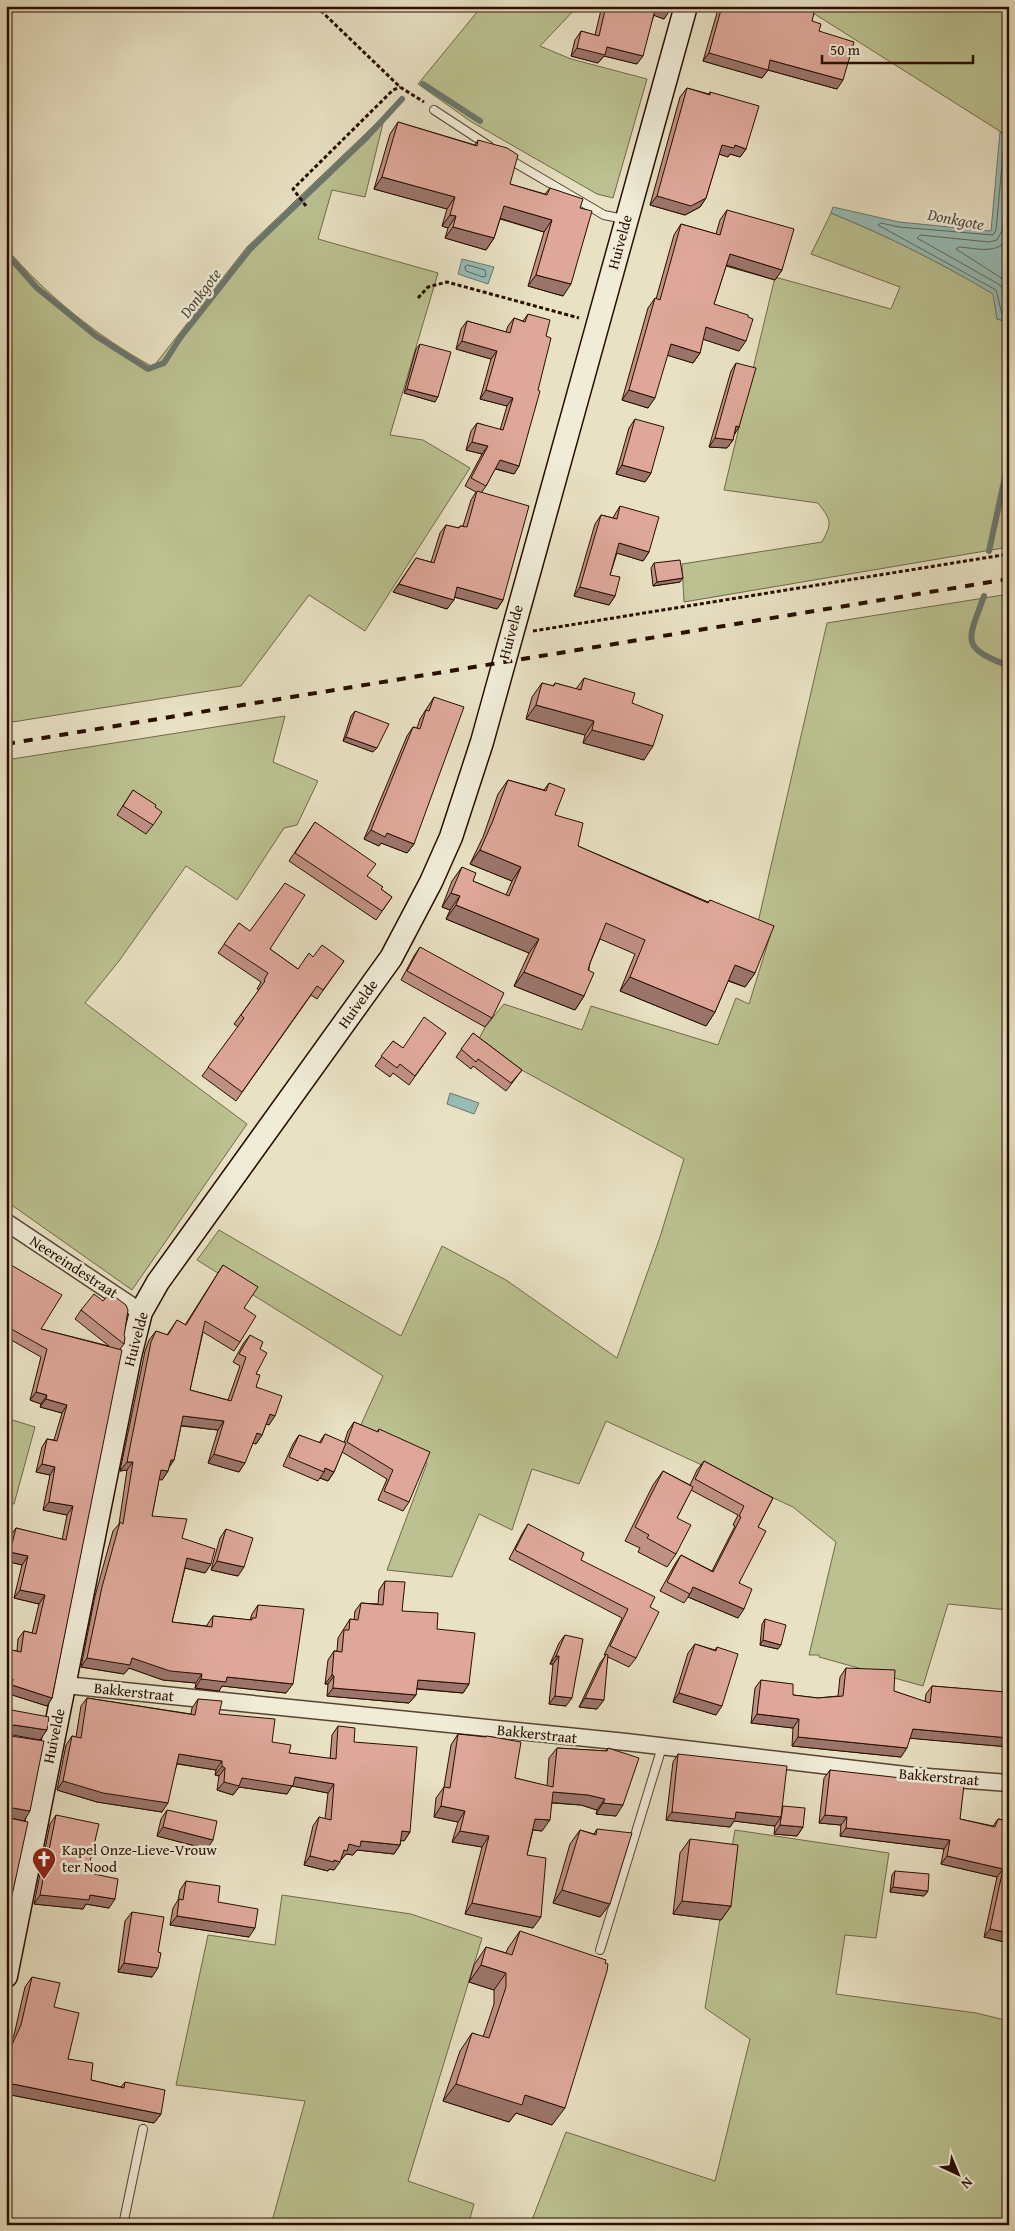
<svg xmlns="http://www.w3.org/2000/svg" width="1015" height="2231" font-family="'Gentium Book Plus',serif">
<rect width="100%" height="100%" fill="#e8e1c3"/>
<filter id="stains"><feTurbulence type="fractalNoise" baseFrequency=".004" numOctaves="4"/><feColorMatrix values="0 0 0 0 .2 0 0 0 0 .09 0 0 0 0 .02 0 0 0 .5 -.17"/></filter>
<radialGradient id="worn" r=".72"><stop offset=".6" stop-color="#630" stop-opacity="0"/><stop offset="1" stop-color="#630" stop-opacity=".3"/></radialGradient>
<g fill="#bbc190" stroke="#726848">
<path d="M 482,6 L 578,6 L 540,46 L 571,59 L 647,79 L 613,198 L 597,194 L 470,121 L 418,84 Z"/>
<path d="M 802,6 L 1009,6 L 1009,137 Z"/>
<path d="M 385,115 L 365,197 L 332,190 L 318,239 L 438,273 L 390,435 L 423,440 L 470,468 L 365,631 L 309,595 L 241,686 L 6,723 L 6,248 C 47,296 98,337 153,367 L 247,247 Z"/>
<path d="M 831,213 C 888,236 941,263 994,294 L 997,319 L 1009,322 L 1009,547 L 684,602 L 682,564 L 822,542 C 832,523 832,521 818,503 L 724,490 L 775,277 L 891,309 L 900,287 L 811,254 Z"/>
<path d="M 1009,594 L 1009,1610 L 948,1604 L 923,1686 L 819,1657 L 819,1655 L 809,1655 L 836,1542 L 793,1507 L 606,1421 L 579,1484 L 532,1469 L 512,1530 L 479,1514 L 452,1577 L 387,1570 L 427,1463 L 359,1429 L 383,1376 L 197,1260 L 219,1230 L 401,1336 L 442,1246 L 506,1280 L 617,1358 L 660,1237 L 684,1159 L 476,1045 L 485,1027 L 504,1004 L 582,1030 L 591,1006 L 718,1045 L 736,998 L 749,1004 L 770,936 L 756,931 L 827,623 Z"/>
<path d="M 285,716 L 273,762 L 318,781 L 297,825 L 284,828 L 237,900 L 186,866 L 119,961 L 85,1003 L 247,1124 L 132,1290 L 6,1201 L 6,760 Z"/>
<path d="M 6,1418 L 35,1427 L 14,1504 L 6,1503 Z"/>
<path d="M 735,1830 L 889,1853 L 876,1938 L 845,1935 L 836,1994 L 976,2013 L 1009,2021 L 1009,2225 L 530,2225 L 566,2132 L 715,2181 L 750,2039 L 705,2008 Z"/>
<path d="M 282,1895 L 411,1914 L 482,1938 L 408,2181 L 474,2204 L 468,2225 L 271,2225 L 305,2101 L 176,2085 L 208,1935 L 275,1945 Z"/>
</g>
<g fill="#97bdb7" stroke="#6b776e">
<path d="M 1000,132 L 1009,137 L 1007,161 L 1009,322 L 997,319 L 993,294 C 941,263 888,236 831,213 L 833,207 L 899,222 L 991,231 Z"/>
<path d="M 462,259 L 494,267 L 488,284 L 458,274 Z"/>
<path d="M 450,1093 L 479,1103 L 474,1114 L 447,1104 Z"/>
</g>
<g fill="none" stroke-linecap="round" stroke-linejoin="round">
<g stroke="#60665c" stroke-width="1">
<path d="M 1009,141 L 1004,143 L 996,230 L 993,235 L 899,227 L 881,223 L 878,225 L 996,290 L 1002,314 L 1009,317"/>
<path d="M 1009,163 L 1002,231 L 997,240 L 989,242 L 920,235 L 917,238 L 1000,285 L 1004,291 L 1009,310"/>
<path d="M 1009,236 C 1000,256 976,248 959,247 L 956,249 L 1009,283"/>
<path d="M 468,265 L 485,270 L 486,276 L 483,277 L 466,271 L 465,267 Z"/>
</g>
<g stroke="#6b776e" stroke-width="6">
<path d="M 423,84 L 480,121"/>
<path d="M 6,253 L 37,288 L 96,336 L 148,369 L 164,363 L 180,338 L 250,249 L 367,137 L 402,99"/>
<path d="M 989,551 L 1005,477 L 1009,448"/>
<path d="M 984,596 C 968,641 959,647 1009,666"/>
</g>
<g stroke="#584331" stroke-width="10">
<g id="lane">
<path d="M 434,110 L 489,146"/>
<path d="M 507,158 L 604,215 L 624,219"/>
<path d="M 600,1950 L 662,1747"/>
<path d="M 123,2225 L 143,2129"/>
</g>
</g>
<g stroke="#584331" stroke-width="19">
<g id="street">
<path d="M 6,1222 L 141,1312"/>
<path d="M 65,1685 L 626,1742 L 914,1776 L 1009,1783"/>
</g>
</g>
<g stroke="#280e00" stroke-width="25">
<path id="secondary" d="M 6,1976 L 130,1356 L 141,1312 L 158,1282 L 391,958 L 431,882 L 451,837 L 482,742 L 686,6"/>
</g>
<g stroke="#280e00" stroke-width="3" stroke-dasharray="4 2.5" stroke-linecap="butt">
<path d="M 316,6 L 400,87 L 424,102"/>
<path d="M 306,206 L 293,189 L 393,90 L 400,87"/>
<path d="M 418,298 L 428,287 L 447,282 L 579,318"/>
<path d="M 533,631 L 1009,554"/>
</g>
<use href="#lane" stroke="#f0ecd8" stroke-width="8"/>
<use href="#street" stroke="#f0ecd8" stroke-width="16"/>
<use href="#secondary" stroke="#f0ecd8" stroke-width="22"/>
<path stroke="#280e00" stroke-width="4" stroke-dasharray="9 9" stroke-linecap="butt" d="M 6,744 L 1009,579"/>
</g>
<g fill="#bf9084" stroke="#280e00">
<path d="M 602,6 L 671,6 L 664,19 L 654,15 L 637,64 L 604,56 L 598,63 L 571,56 L 575,40 L 581,31 L 595,35 Z"/>
<path d="M 719,6 L 804,6 L 812,21 L 819,31 L 837,89 L 768,70 L 762,78 L 703,61 Z"/>
<path d="M 687,88 L 709,94 L 710,92 L 746,149 L 740,157 L 730,154 L 728,157 L 719,154 L 706,198 L 700,207 L 685,215 L 650,205 L 680,97 Z"/>
<path d="M 398,122 L 475,145 L 478,140 L 510,184 L 545,194 L 550,188 L 580,208 L 563,296 L 528,286 L 544,232 L 500,219 L 494,238 L 486,250 L 445,238 L 448,228 L 442,226 L 447,209 L 374,189 L 390,134 Z"/>
<path d="M 727,210 L 782,270 L 775,280 L 726,266 L 714,304 L 739,351 L 703,339 L 700,353 L 693,363 L 667,355 L 648,408 L 622,400 L 648,308 L 655,298 L 656,299 L 674,235 L 681,224 L 716,234 L 720,220 Z"/>
<path d="M 528,314 L 546,336 L 519,466 L 514,474 L 495,469 L 486,486 L 481,493 L 503,600 L 497,609 L 454,597 L 447,609 L 393,592 L 416,558 L 431,562 L 440,533 L 446,525 L 458,528 L 460,526 L 463,526 L 471,500 L 476,492 L 465,486 L 482,454 L 466,450 L 471,431 L 477,423 L 500,430 L 507,406 L 480,399 L 491,359 L 456,349 L 461,329 L 467,321 L 506,332 L 508,326 L 514,318 L 523,321 Z"/>
<path d="M 420,344 L 435,402 L 404,393 L 416,349 Z"/>
<path d="M 736,363 L 739,427 L 734,435 L 733,440 L 727,448 L 709,447 L 731,371 Z"/>
<path d="M 635,419 L 651,473 L 645,482 L 616,474 L 629,428 Z"/>
<path d="M 620,506 L 649,552 L 643,561 L 617,553 L 610,575 L 615,596 L 609,605 L 574,596 L 595,524 L 601,515 L 613,518 L 614,516 Z"/>
<path d="M 654,563 L 680,582 L 653,586 L 651,568 Z"/>
<path d="M 584,678 L 632,703 L 644,760 L 583,743 L 585,735 L 526,719 L 532,697 L 542,683 L 553,686 L 555,683 L 576,689 Z"/>
<path d="M 434,697 L 414,844 L 407,853 L 381,843 L 379,846 L 364,839 L 407,736 L 413,727 L 417,728 L 420,719 Z"/>
<path d="M 355,711 L 373,752 L 343,741 L 351,716 Z"/>
<path d="M 508,780 L 544,790 L 549,783 L 555,815 L 578,846 L 708,902 L 710,900 L 755,973 L 745,987 L 728,981 L 715,1012 L 706,1026 L 620,991 L 635,954 L 600,939 L 590,963 L 584,996 L 575,1010 L 514,986 L 529,953 L 446,919 L 450,910 L 442,907 L 452,881 L 462,867 L 473,881 L 506,895 L 512,881 L 470,864 L 483,837 L 498,794 Z"/>
<path d="M 133,790 L 155,807 L 153,825 L 146,834 L 117,815 Z"/>
<path d="M 315,822 L 367,876 L 381,889 L 392,897 L 376,920 L 289,861 Z"/>
<path d="M 239,923 L 270,949 L 298,969 L 313,957 L 344,961 L 317,999 L 311,995 L 236,1101 L 202,1076 L 238,1027 L 234,1024 L 259,990 L 257,989 L 261,982 L 218,953 Z"/>
<path d="M 420,947 L 492,1018 L 485,1027 L 401,980 L 414,956 Z"/>
<path d="M 446,1033 L 409,1085 L 393,1073 L 390,1077 L 375,1066 L 393,1041 L 403,1048 Z"/>
<path d="M 473,1033 L 522,1070 L 506,1091 L 473,1066 L 471,1069 L 456,1057 Z"/>
<path d="M 6,1262 L 41,1329 L 109,1346 L 75,1319 L 81,1310 L 124,1336 L 124,1344 L 120,1349 L 52,1698 L 47,1706 L 6,1693 L 7,1688 L 6,1688 L 6,1649 L 17,1651 L 18,1639 L 24,1631 L 32,1633 L 39,1604 L 14,1598 L 22,1565 L 6,1561 L 6,1551 L 10,1536 L 16,1528 L 62,1540 L 67,1515 L 43,1510 L 50,1475 L 36,1472 L 42,1447 L 47,1439 L 54,1440 L 62,1413 L 40,1407 L 41,1404 L 30,1400 L 41,1357 L 6,1337 Z"/>
<path d="M 223,1265 L 244,1308 L 240,1342 L 234,1351 L 203,1332 L 190,1390 L 228,1400 L 240,1366 L 233,1362 L 243,1344 L 250,1335 L 260,1349 L 256,1374 L 256,1387 L 269,1425 L 266,1424 L 262,1435 L 256,1444 L 253,1443 L 239,1472 L 208,1463 L 218,1430 L 181,1426 L 174,1460 L 169,1467 L 168,1471 L 162,1480 L 159,1479 L 152,1516 L 182,1538 L 211,1564 L 205,1573 L 185,1568 L 172,1622 L 207,1626 L 207,1625 L 213,1616 L 250,1620 L 252,1614 L 258,1605 L 286,1693 L 222,1686 L 219,1691 L 195,1688 L 196,1683 L 163,1680 L 129,1668 L 124,1674 L 81,1667 L 95,1596 L 113,1531 L 119,1524 L 127,1470 L 120,1471 L 145,1351 L 149,1340 L 156,1331 L 167,1335 L 177,1320 L 185,1325 Z"/>
<path d="M 354,1422 L 377,1432 L 379,1429 L 409,1502 L 403,1511 L 378,1500 L 387,1479 L 342,1452 L 334,1472 L 328,1481 L 320,1478 L 318,1481 L 283,1466 L 293,1444 L 299,1435 L 319,1443 L 325,1434 L 344,1443 L 348,1431 Z"/>
<path d="M 704,1461 L 773,1498 L 758,1527 L 739,1583 L 738,1618 L 688,1597 L 684,1603 L 660,1591 L 675,1564 L 681,1555 L 712,1571 L 735,1526 L 733,1525 L 738,1515 L 691,1490 L 677,1518 L 676,1554 L 667,1567 L 638,1552 L 640,1548 L 625,1541 L 653,1485 L 663,1471 L 690,1485 L 697,1470 Z"/>
<path d="M 528,1524 L 650,1607 L 636,1658 L 629,1667 L 608,1657 L 597,1709 L 579,1707 L 600,1663 L 606,1655 L 604,1655 L 622,1618 L 509,1559 L 522,1534 Z"/>
<path d="M 226,1529 L 238,1576 L 211,1570 L 220,1538 Z"/>
<path d="M 385,1581 L 402,1611 L 437,1629 L 469,1684 L 463,1693 L 416,1689 L 416,1695 L 409,1703 L 327,1696 L 328,1684 L 325,1684 L 328,1660 L 334,1651 L 337,1651 L 338,1638 L 350,1619 L 354,1620 L 355,1611 L 361,1603 L 378,1604 L 379,1590 Z"/>
<path d="M 765,1619 L 778,1649 L 760,1645 L 762,1624 Z"/>
<path d="M 565,1635 L 566,1706 L 549,1704 L 553,1664 L 550,1664 L 559,1643 Z"/>
<path d="M 695,1644 L 715,1650 L 717,1647 L 716,1715 L 673,1702 L 688,1653 Z"/>
<path d="M 846,1668 L 894,1691 L 925,1702 L 926,1694 L 932,1686 L 1002,1692 L 1008,1683 L 1009,1747 L 910,1738 L 901,1757 L 792,1746 L 793,1728 L 751,1723 L 755,1688 L 761,1680 L 793,1695 L 818,1698 L 838,1696 L 840,1677 Z"/>
<path d="M 87,1698 L 191,1714 L 192,1708 L 198,1699 L 219,1714 L 272,1742 L 289,1753 L 330,1759 L 332,1735 L 338,1726 L 354,1742 L 410,1832 L 404,1841 L 401,1840 L 400,1845 L 394,1854 L 357,1850 L 353,1855 L 346,1854 L 341,1860 L 340,1860 L 334,1870 L 329,1869 L 328,1871 L 304,1865 L 313,1826 L 319,1817 L 325,1819 L 328,1793 L 292,1786 L 287,1794 L 239,1787 L 233,1795 L 217,1790 L 219,1776 L 215,1775 L 216,1770 L 177,1764 L 162,1812 L 97,1802 L 57,1790 L 66,1745 L 72,1736 L 76,1737 L 81,1706 Z"/>
<path d="M 458,1734 L 485,1737 L 487,1736 L 515,1778 L 547,1786 L 549,1758 L 557,1748 L 606,1751 L 608,1748 L 616,1816 L 596,1814 L 597,1810 L 581,1805 L 552,1803 L 542,1831 L 533,1830 L 527,1855 L 533,1928 L 465,1914 L 482,1847 L 452,1842 L 458,1822 L 434,1817 L 436,1798 L 444,1787 L 451,1745 Z"/>
<path d="M 678,1754 L 782,1807 L 803,1827 L 797,1836 L 774,1834 L 775,1826 L 734,1821 L 730,1827 L 666,1820 L 673,1762 Z"/>
<path d="M 830,1770 L 960,1819 L 993,1826 L 998,1819 L 1009,1821 L 1009,1941 L 1008,1943 L 984,1937 L 997,1877 L 941,1864 L 944,1849 L 840,1836 L 841,1825 L 819,1823 L 824,1778 Z"/>
<path d="M 167,1810 L 207,1849 L 157,1836 L 161,1819 Z"/>
<path d="M 56,1815 L 88,1870 L 94,1874 L 109,1908 L 86,1904 L 83,1909 L 34,1904 L 50,1824 Z"/>
<path d="M 597,1829 L 610,1904 L 600,1917 L 553,1903 L 570,1844 L 580,1830 L 594,1834 Z"/>
<path d="M 690,1839 L 731,1906 L 721,1920 L 673,1914 L 680,1853 Z"/>
<path d="M 895,1871 L 928,1891 L 924,1896 L 890,1892 L 892,1875 Z"/>
<path d="M 186,1881 L 218,1902 L 249,1937 L 170,1925 L 173,1908 L 178,1900 L 180,1890 Z"/>
<path d="M 132,1912 L 152,1977 L 118,1972 L 125,1921 Z"/>
<path d="M 520,1931 L 552,2125 L 516,2113 L 509,2122 L 443,2101 L 460,2051 L 472,2033 L 483,2037 L 494,2004 L 494,1990 L 469,1982 L 474,1965 L 486,1947 L 506,1953 L 508,1948 Z"/>
<path d="M 32,1977 L 54,2007 L 68,2059 L 91,2080 L 121,2087 L 125,2082 L 161,2114 L 154,2123 L 6,2094 L 6,2048 L 8,2049 L 14,2035 L 25,1987 Z"/>
</g>
<g fill="#9b756b" stroke="#280e00">
<path d="M 655,6 L 658,6 L 670,10 L 664,19 L 650,14 Z"/>
<path d="M 607,47 L 643,56 L 637,64 L 604,56 L 598,63 L 571,56 L 577,48 Z"/>
<path d="M 709,53 L 770,60 L 843,80 L 837,89 L 768,70 L 762,78 L 703,61 Z"/>
<path d="M 722,145 L 735,145 L 746,149 L 740,157 L 730,154 L 728,157 L 716,153 Z"/>
<path d="M 382,177 L 455,197 L 447,209 L 374,189 Z"/>
<path d="M 657,196 L 706,198 L 700,207 L 685,215 L 650,205 Z"/>
<path d="M 504,206 L 552,220 L 544,232 L 496,217 Z"/>
<path d="M 450,215 L 456,216 L 448,228 L 442,226 Z"/>
<path d="M 453,227 L 494,238 L 486,250 L 445,238 Z"/>
<path d="M 730,254 L 782,270 L 775,280 L 723,264 Z"/>
<path d="M 536,275 L 571,284 L 563,296 L 528,286 Z"/>
<path d="M 706,327 L 746,341 L 739,351 L 699,338 Z"/>
<path d="M 462,341 L 497,351 L 491,359 L 456,349 Z"/>
<path d="M 671,344 L 700,353 L 693,363 L 663,354 Z"/>
<path d="M 407,389 L 438,397 L 435,402 L 404,393 Z"/>
<path d="M 486,390 L 513,398 L 507,406 L 480,399 Z"/>
<path d="M 629,390 L 655,398 L 648,408 L 622,400 Z"/>
<path d="M 736,426 L 739,427 L 734,435 Z"/>
<path d="M 715,438 L 733,440 L 727,448 L 709,447 Z"/>
<path d="M 472,442 L 488,446 L 482,454 L 466,450 Z"/>
<path d="M 500,460 L 519,466 L 514,474 L 494,468 Z"/>
<path d="M 622,465 L 651,473 L 645,482 L 616,474 Z"/>
<path d="M 619,543 L 649,552 L 643,561 L 613,552 Z"/>
<path d="M 683,578 L 680,582 L 653,586 L 657,582 Z"/>
<path d="M 399,584 L 454,600 L 447,609 L 393,592 Z"/>
<path d="M 457,587 L 503,600 L 497,609 L 451,596 Z"/>
<path d="M 580,587 L 615,596 L 609,605 L 574,596 Z"/>
<path d="M 536,705 L 594,721 L 585,735 L 526,719 Z"/>
<path d="M 592,730 L 653,746 L 644,760 L 583,743 Z"/>
<path d="M 346,737 L 377,748 L 373,752 L 343,741 Z"/>
<path d="M 371,830 L 387,833 L 414,844 L 407,853 L 381,843 L 379,846 L 364,839 Z"/>
<path d="M 480,850 L 521,867 L 512,881 L 470,864 Z"/>
<path d="M 451,893 L 460,896 L 450,910 L 442,907 Z"/>
<path d="M 456,905 L 539,939 L 529,953 L 446,919 Z"/>
<path d="M 735,965 L 755,973 L 745,987 L 725,979 Z"/>
<path d="M 524,972 L 584,996 L 575,1010 L 514,986 Z"/>
<path d="M 630,977 L 715,1012 L 706,1026 L 620,991 Z"/>
<path d="M 36,1392 L 47,1395 L 41,1404 L 30,1400 Z"/>
<path d="M 46,1399 L 67,1405 L 62,1413 L 40,1407 Z"/>
<path d="M 270,1414 L 275,1416 L 269,1425 L 264,1423 Z"/>
<path d="M 183,1416 L 224,1421 L 218,1430 L 177,1425 Z"/>
<path d="M 257,1433 L 262,1435 L 256,1444 L 250,1442 Z"/>
<path d="M 214,1454 L 245,1463 L 239,1472 L 208,1463 Z"/>
<path d="M 171,1460 L 174,1460 L 168,1469 Z"/>
<path d="M 127,1462 L 133,1462 L 127,1470 L 120,1471 Z"/>
<path d="M 42,1464 L 55,1467 L 50,1475 L 36,1472 Z"/>
<path d="M 325,1468 L 334,1472 L 328,1481 L 320,1478 L 324,1472 Z"/>
<path d="M 161,1470 L 168,1471 L 162,1480 L 155,1479 Z"/>
<path d="M 49,1502 L 73,1506 L 67,1515 L 43,1510 Z"/>
<path d="M 10,1552 L 28,1556 L 22,1565 L 6,1561 L 6,1557 Z"/>
<path d="M 187,1558 L 211,1564 L 205,1573 L 181,1567 Z"/>
<path d="M 217,1561 L 244,1567 L 238,1576 L 211,1570 Z"/>
<path d="M 693,1587 L 744,1609 L 738,1618 L 688,1597 Z"/>
<path d="M 20,1590 L 45,1595 L 39,1604 L 14,1598 Z"/>
<path d="M 763,1640 L 781,1645 L 778,1649 L 760,1645 Z"/>
<path d="M 556,1656 L 559,1656 L 553,1664 L 550,1664 Z"/>
<path d="M 87,1658 L 132,1658 L 202,1674 L 196,1683 L 163,1680 L 129,1668 L 124,1674 L 81,1667 Z"/>
<path d="M 332,1675 L 334,1676 L 328,1684 L 325,1684 Z"/>
<path d="M 227,1677 L 293,1684 L 286,1693 L 222,1686 L 219,1691 L 195,1688 L 201,1679 Z"/>
<path d="M 6,1678 L 13,1679 L 7,1688 L 6,1688 Z"/>
<path d="M 418,1680 L 469,1684 L 463,1693 L 411,1688 Z"/>
<path d="M 12,1685 L 52,1698 L 47,1706 L 6,1693 Z"/>
<path d="M 333,1688 L 416,1695 L 409,1703 L 327,1696 Z"/>
<path d="M 679,1693 L 722,1706 L 716,1715 L 673,1702 Z"/>
<path d="M 555,1696 L 572,1698 L 566,1706 L 549,1704 Z"/>
<path d="M 585,1698 L 604,1700 L 597,1709 L 579,1707 Z"/>
<path d="M 757,1714 L 799,1719 L 793,1728 L 751,1723 Z"/>
<path d="M 14,1725 L 47,1730 L 40,1740 L 7,1734 L 7,1729 Z"/>
<path d="M 913,1729 L 1009,1738 L 1009,1747 L 907,1738 Z"/>
<path d="M 798,1737 L 907,1748 L 901,1757 L 792,1746 Z"/>
<path d="M 179,1754 L 222,1761 L 216,1770 L 173,1763 Z"/>
<path d="M 222,1766 L 225,1768 L 219,1776 L 215,1775 Z"/>
<path d="M 295,1777 L 334,1784 L 328,1793 L 292,1786 L 287,1794 L 239,1787 L 233,1795 L 217,1790 L 224,1782 L 242,1778 Z"/>
<path d="M 63,1781 L 168,1803 L 162,1812 L 97,1802 L 57,1790 Z"/>
<path d="M 553,1792 L 588,1795 L 605,1799 L 597,1810 L 581,1805 L 545,1802 Z"/>
<path d="M 603,1803 L 623,1805 L 616,1816 L 596,1814 Z"/>
<path d="M 441,1806 L 465,1811 L 458,1822 L 434,1817 Z"/>
<path d="M 13,1808 L 30,1811 L 24,1821 L 7,1817 L 7,1812 Z"/>
<path d="M 672,1812 L 736,1812 L 781,1817 L 775,1826 L 734,1821 L 730,1827 L 666,1820 Z"/>
<path d="M 825,1815 L 847,1817 L 841,1825 L 819,1823 Z"/>
<path d="M 535,1819 L 550,1820 L 542,1831 L 528,1829 Z"/>
<path d="M 780,1825 L 803,1827 L 797,1836 L 774,1834 Z"/>
<path d="M 163,1827 L 213,1840 L 207,1849 L 157,1836 Z"/>
<path d="M 846,1828 L 950,1840 L 944,1849 L 840,1836 Z"/>
<path d="M 402,1831 L 410,1832 L 404,1841 L 396,1840 Z"/>
<path d="M 460,1831 L 489,1836 L 482,1847 L 452,1842 Z"/>
<path d="M 361,1841 L 400,1845 L 394,1854 L 357,1850 L 353,1855 L 346,1854 L 341,1860 L 337,1859 L 349,1844 Z"/>
<path d="M 310,1856 L 334,1860 L 340,1862 L 334,1870 L 329,1869 L 328,1871 L 304,1865 Z"/>
<path d="M 947,1856 L 1003,1869 L 997,1877 L 941,1864 Z"/>
<path d="M 893,1887 L 928,1891 L 924,1896 L 890,1892 Z"/>
<path d="M 562,1890 L 610,1904 L 600,1917 L 553,1903 Z"/>
<path d="M 40,1895 L 90,1895 L 115,1899 L 109,1908 L 86,1904 L 83,1909 L 34,1904 Z"/>
<path d="M 682,1901 L 731,1906 L 721,1920 L 673,1914 Z"/>
<path d="M 472,1903 L 541,1917 L 533,1928 L 465,1914 Z"/>
<path d="M 177,1916 L 255,1928 L 249,1937 L 170,1925 Z"/>
<path d="M 990,1929 L 1009,1933 L 1009,1941 L 1008,1943 L 984,1937 Z"/>
<path d="M 124,1963 L 158,1968 L 152,1977 L 118,1972 Z"/>
<path d="M 481,1965 L 506,1973 L 494,1990 L 469,1982 Z"/>
<path d="M 6,2067 L 11,2068 L 6,2076 Z"/>
<path d="M 8,2083 L 161,2114 L 154,2123 L 6,2094 L 6,2086 Z"/>
<path d="M 456,2084 L 525,2095 L 565,2108 L 552,2125 L 516,2113 L 509,2122 L 443,2101 Z"/>
</g>
<g fill="#dea799" stroke="#280e00">
<path d="M 606,6 L 656,6 L 643,56 L 607,47 L 605,55 L 577,48 L 581,31 L 599,36 Z"/>
<path d="M 658,6 L 671,6 L 670,10 Z"/>
<path d="M 722,6 L 804,6 L 814,13 L 812,21 L 821,24 L 819,31 L 854,42 L 843,80 L 770,60 L 768,70 L 709,53 Z"/>
<path d="M 687,88 L 710,95 L 710,92 L 759,106 L 746,149 L 735,145 L 734,148 L 722,145 L 706,198 L 691,206 L 657,196 Z"/>
<path d="M 398,122 L 477,146 L 478,140 L 507,148 L 518,155 L 510,184 L 547,195 L 550,188 L 583,199 L 580,208 L 592,211 L 571,284 L 536,275 L 552,220 L 504,206 L 494,238 L 453,227 L 456,216 L 450,215 L 455,197 L 382,177 Z"/>
<path d="M 727,210 L 794,229 L 782,270 L 730,254 L 714,304 L 748,315 L 748,317 L 753,319 L 746,341 L 706,327 L 700,353 L 671,344 L 655,398 L 629,390 L 655,298 L 660,300 L 681,224 L 720,235 Z"/>
<path d="M 528,314 L 550,320 L 546,336 L 551,338 L 538,390 L 540,391 L 519,466 L 500,460 L 486,486 L 471,478 L 488,446 L 472,442 L 477,423 L 503,430 L 513,398 L 486,390 L 497,351 L 462,341 L 467,321 L 510,333 L 514,318 L 525,322 Z"/>
<path d="M 420,344 L 451,352 L 438,397 L 407,389 Z"/>
<path d="M 736,363 L 756,368 L 739,427 L 736,426 L 733,440 L 715,438 Z"/>
<path d="M 635,419 L 664,427 L 651,473 L 622,465 Z"/>
<path d="M 477,491 L 529,506 L 503,600 L 457,587 L 454,600 L 399,584 L 416,558 L 434,563 L 446,525 L 459,528 L 460,526 L 467,527 Z"/>
<path d="M 620,506 L 659,517 L 649,552 L 619,543 L 610,575 L 620,577 L 615,596 L 580,587 L 601,515 L 617,519 Z"/>
<path d="M 680,560 L 683,578 L 657,582 L 654,563 Z"/>
<path d="M 584,678 L 635,693 L 632,703 L 663,715 L 653,746 L 592,730 L 594,721 L 536,705 L 542,683 L 554,686 L 555,683 L 581,690 Z"/>
<path d="M 434,697 L 464,707 L 414,844 L 387,833 L 385,837 L 371,830 L 413,727 L 420,729 L 426,710 L 429,711 Z"/>
<path d="M 355,711 L 389,724 L 377,748 L 346,737 Z"/>
<path d="M 508,780 L 546,791 L 549,783 L 565,789 L 555,815 L 583,823 L 578,846 L 708,903 L 710,900 L 774,926 L 755,973 L 735,965 L 715,1012 L 630,977 L 645,940 L 606,923 L 590,963 L 588,970 L 594,973 L 584,996 L 524,972 L 539,939 L 456,905 L 460,896 L 451,893 L 462,867 L 476,873 L 473,881 L 509,896 L 521,867 L 480,850 L 492,823 Z"/>
<path d="M 133,790 L 156,805 L 155,807 L 162,812 L 153,825 L 123,806 Z"/>
<path d="M 315,822 L 376,864 L 367,876 L 383,887 L 381,889 L 392,897 L 382,911 L 295,853 Z"/>
<path d="M 285,883 L 305,895 L 270,949 L 298,969 L 309,953 L 313,957 L 322,945 L 344,961 L 323,990 L 317,986 L 242,1092 L 208,1067 L 244,1018 L 241,1015 L 265,981 L 264,980 L 268,973 L 224,944 L 239,923 L 250,931 Z"/>
<path d="M 420,947 L 504,993 L 492,1018 L 407,971 Z"/>
<path d="M 424,1017 L 446,1033 L 415,1076 L 400,1064 L 397,1068 L 381,1056 L 393,1041 L 403,1048 Z"/>
<path d="M 473,1033 L 522,1070 L 511,1083 L 478,1059 L 476,1062 L 461,1049 Z"/>
<path d="M 6,1262 L 62,1295 L 41,1329 L 122,1350 L 52,1698 L 12,1685 L 13,1679 L 6,1678 L 6,1649 L 21,1652 L 24,1631 L 36,1634 L 45,1595 L 20,1590 L 28,1556 L 10,1552 L 16,1528 L 66,1540 L 73,1506 L 49,1502 L 55,1467 L 42,1464 L 47,1439 L 57,1441 L 67,1405 L 46,1399 L 47,1395 L 36,1392 L 47,1349 L 6,1326 Z"/>
<path d="M 223,1265 L 258,1287 L 244,1308 L 256,1316 L 240,1342 L 205,1321 L 190,1390 L 231,1401 L 246,1357 L 239,1354 L 250,1335 L 263,1342 L 260,1349 L 267,1353 L 256,1374 L 260,1375 L 256,1387 L 282,1396 L 275,1416 L 270,1414 L 262,1435 L 257,1433 L 245,1463 L 214,1454 L 224,1421 L 183,1416 L 174,1460 L 171,1460 L 168,1471 L 161,1470 L 152,1516 L 187,1519 L 182,1538 L 215,1549 L 211,1564 L 187,1558 L 172,1622 L 212,1627 L 213,1616 L 252,1620 L 252,1618 L 256,1618 L 258,1605 L 304,1609 L 293,1684 L 227,1677 L 226,1682 L 201,1679 L 202,1674 L 170,1671 L 132,1658 L 130,1665 L 87,1658 L 102,1587 L 120,1522 L 123,1524 L 133,1462 L 127,1462 L 151,1342 L 156,1331 L 168,1335 L 177,1320 L 186,1325 Z"/>
<path d="M 110,1293 L 126,1305 L 128,1310 L 124,1336 L 125,1337 L 124,1344 L 81,1310 L 94,1294 L 103,1301 Z"/>
<path d="M 354,1422 L 378,1432 L 379,1429 L 430,1452 L 409,1502 L 384,1491 L 393,1470 L 347,1442 Z"/>
<path d="M 325,1434 L 346,1443 L 334,1472 L 325,1468 L 324,1472 L 289,1457 L 299,1435 L 321,1443 Z"/>
<path d="M 704,1461 L 773,1498 L 758,1527 L 766,1531 L 739,1583 L 752,1589 L 744,1609 L 693,1587 L 690,1594 L 667,1582 L 681,1555 L 713,1572 L 741,1517 L 739,1516 L 744,1506 L 695,1479 Z"/>
<path d="M 663,1471 L 693,1487 L 677,1518 L 691,1525 L 676,1554 L 647,1538 L 649,1535 L 635,1527 Z"/>
<path d="M 528,1524 L 584,1553 L 581,1560 L 655,1597 L 650,1607 L 659,1612 L 636,1658 L 610,1646 L 628,1609 L 515,1550 Z"/>
<path d="M 226,1529 L 253,1538 L 244,1567 L 217,1561 Z"/>
<path d="M 385,1581 L 405,1582 L 402,1611 L 438,1613 L 437,1629 L 475,1633 L 469,1684 L 418,1680 L 416,1695 L 333,1688 L 334,1676 L 332,1675 L 334,1651 L 342,1652 L 344,1630 L 349,1630 L 350,1619 L 358,1620 L 361,1603 L 383,1605 Z"/>
<path d="M 765,1619 L 786,1625 L 781,1645 L 763,1640 Z"/>
<path d="M 565,1635 L 583,1639 L 572,1698 L 555,1696 L 559,1656 L 556,1656 Z"/>
<path d="M 695,1644 L 716,1651 L 717,1647 L 738,1654 L 722,1706 L 679,1693 Z"/>
<path d="M 606,1654 L 608,1655 L 604,1700 L 585,1698 Z"/>
<path d="M 846,1668 L 895,1670 L 894,1691 L 930,1703 L 932,1686 L 1006,1692 L 1008,1683 L 1009,1683 L 1009,1738 L 913,1729 L 907,1748 L 798,1737 L 799,1719 L 757,1714 L 761,1680 L 793,1684 L 793,1695 L 818,1698 L 843,1696 Z"/>
<path d="M 87,1698 L 195,1715 L 198,1699 L 222,1701 L 219,1714 L 275,1719 L 272,1742 L 291,1745 L 289,1753 L 336,1759 L 338,1726 L 355,1728 L 354,1742 L 417,1747 L 410,1832 L 402,1831 L 400,1845 L 361,1841 L 360,1847 L 349,1844 L 347,1851 L 344,1850 L 340,1862 L 334,1860 L 334,1862 L 310,1856 L 319,1817 L 331,1820 L 334,1784 L 295,1777 L 293,1786 L 242,1778 L 239,1786 L 224,1782 L 225,1768 L 222,1766 L 222,1761 L 179,1754 L 168,1803 L 103,1793 L 63,1781 L 72,1736 L 81,1738 Z"/>
<path d="M 6,1709 L 49,1717 L 47,1730 L 14,1725 L 7,1729 L 11,1736 L 44,1741 L 30,1811 L 13,1808 L 7,1812 L 9,1818 L 28,1822 L 6,1923 Z"/>
<path d="M 458,1734 L 486,1737 L 487,1736 L 521,1742 L 515,1778 L 553,1787 L 557,1748 L 607,1751 L 608,1748 L 639,1758 L 623,1805 L 603,1803 L 605,1799 L 588,1795 L 553,1792 L 550,1820 L 535,1819 L 527,1855 L 546,1858 L 541,1917 L 472,1903 L 489,1836 L 460,1831 L 465,1811 L 441,1806 L 444,1787 L 450,1788 Z"/>
<path d="M 678,1754 L 787,1766 L 781,1817 L 736,1812 L 735,1819 L 672,1812 Z"/>
<path d="M 830,1770 L 964,1785 L 960,1819 L 995,1827 L 998,1819 L 1009,1821 L 1009,1933 L 990,1929 L 1003,1869 L 947,1856 L 950,1840 L 846,1828 L 847,1817 L 825,1815 Z"/>
<path d="M 783,1806 L 805,1808 L 803,1827 L 780,1825 Z"/>
<path d="M 167,1810 L 217,1821 L 213,1840 L 163,1827 Z"/>
<path d="M 56,1815 L 99,1824 L 88,1870 L 94,1871 L 94,1874 L 118,1879 L 115,1899 L 90,1895 L 89,1900 L 40,1895 Z"/>
<path d="M 597,1829 L 632,1833 L 610,1904 L 562,1890 L 580,1830 L 596,1835 Z"/>
<path d="M 690,1839 L 738,1845 L 731,1906 L 682,1901 Z"/>
<path d="M 895,1871 L 929,1874 L 928,1891 L 893,1887 Z"/>
<path d="M 186,1881 L 220,1886 L 218,1902 L 258,1909 L 255,1928 L 177,1916 L 179,1899 L 183,1900 Z"/>
<path d="M 132,1912 L 164,1917 L 158,1952 L 161,1953 L 158,1968 L 124,1963 Z"/>
<path d="M 520,1931 L 606,1960 L 605,1963 L 608,1964 L 607,1971 L 565,2108 L 525,2095 L 522,2105 L 456,2084 L 472,2033 L 489,2038 L 506,1987 L 506,1973 L 481,1965 L 486,1947 L 512,1955 Z"/>
<path d="M 32,1977 L 60,1983 L 54,2007 L 79,2013 L 68,2059 L 93,2063 L 91,2080 L 124,2088 L 125,2082 L 165,2090 L 161,2114 L 8,2083 L 11,2068 L 6,2067 L 6,2048 L 10,2049 L 21,2025 Z"/>
</g>
<defs>
<g id="church-pin" transform="scale(1.25)"><path d="M0 17L-7.5 6A9.5 9.5 0 1 1 7.5 6Z" fill="#8f2418" stroke="#f0ecd8"/><path d="M-1.2-6h2.4v3.5h3.3v2.4h-3.3V6h-2.4V-.1h-3.3v-2.4h3.3Z" fill="#fff"/></g>
</defs>
<g fill-rule="evenodd">
<use href="#church-pin" x="44" y="1859"/>
</g>
<g text-anchor="middle" stroke-width="5" stroke-linejoin="round" paint-order="stroke">
<g font-size="15" fill="#280e00" stroke="#f0ecd8">
<text transform="translate(620 242) rotate(-75)" y="5">Huivelde</text>
<text transform="translate(511 632) rotate(-75)" y="5">Huivelde</text>
<text transform="translate(358 1004) rotate(-54)" y="5">Huivelde</text>
<text transform="translate(74 1267) rotate(33)" y="5">Neereindestraat</text>
<text transform="translate(136 1339) rotate(-75)" y="5">Huivelde</text>
<text transform="translate(134 1692) rotate(6)" y="5">Bakkerstraat</text>
<text transform="translate(537 1734) rotate(6)" y="5">Bakkerstraat</text>
<text transform="translate(54 1736) rotate(-78)" y="5">Huivelde</text>
<text transform="translate(939 1777) rotate(5)" y="5">Bakkerstraat</text>
</g>
<g font-size="15" fill="#280e00" stroke="#f0ecd8" text-anchor="start">
<text x="62" y="1855">Kapel Onze-Lieve-Vrouw<tspan x="62" dy="17">ter Nood</tspan></text>
</g>
<g font-size="16" font-style="italic" fill="#4f4b40" stroke="#f0ecd8">
<text transform="translate(956 219) rotate(11)" y="6">Donkgote</text>
<text transform="translate(200 293) rotate(-53)" y="6">Donkgote</text>
</g>
</g>
<rect width="1015" height="2231" fill="none" stroke="#e8e1c3" stroke-width="25"/>
<rect x="8" y="8" width="1000" height="2216" fill="none" stroke="#280e00" stroke-width="2.5"/>
<rect x="12" y="12" width="990" height="2206" fill="none" stroke="#280e00"/>
<g transform="translate(958 2174) rotate(136)" stroke="#f0ecd8" stroke-width="4" paint-order="stroke">
<path d="M0-4L9 19L0 12L-9 19Z" fill="#280e00"/>
<text y="-8" font-size="14" font-weight="bold" text-anchor="middle" fill="#280e00">N</text>
</g>
<path d="M822 55v8h151v-8" fill="none" stroke="#280e00" stroke-width="2.5"/>
<text x="830" y="55" font-size="15" fill="#280e00" stroke="#f0ecd8" stroke-width="4" paint-order="stroke">50 m</text>
<rect width="100%" height="100%" filter="url(#stains)"/>
<rect width="100%" height="100%" fill="url(#worn)"/>
</svg>
